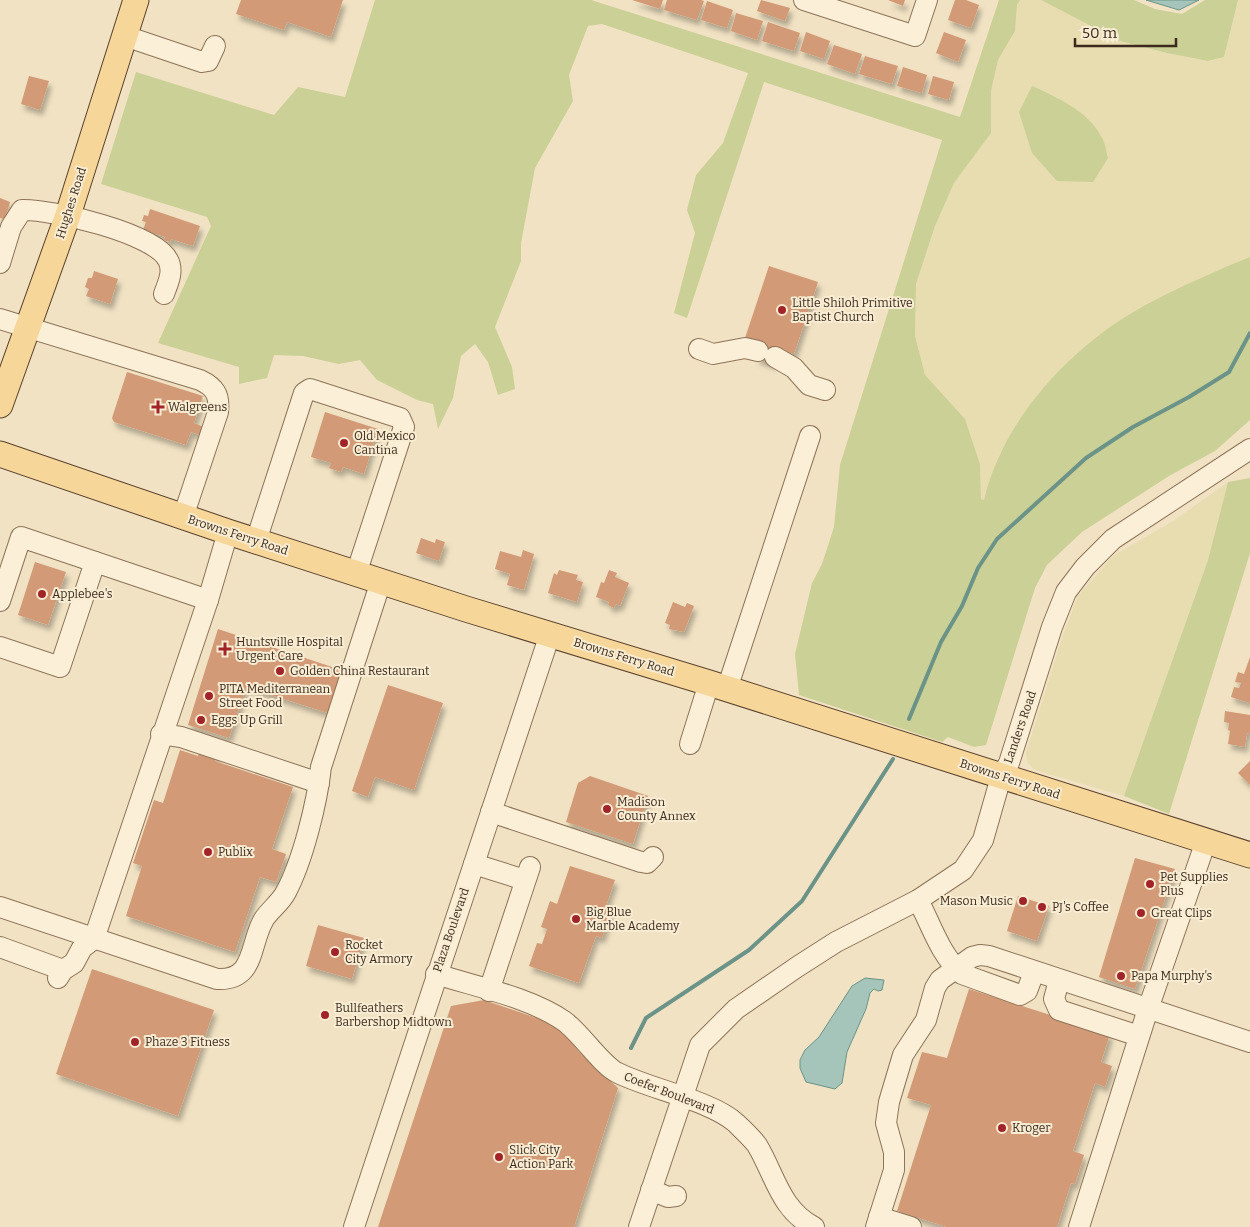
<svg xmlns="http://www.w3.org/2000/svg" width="1250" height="1227" font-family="Bitter,serif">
<defs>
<filter id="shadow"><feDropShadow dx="3" dy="5.5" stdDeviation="2.5" flood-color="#0004"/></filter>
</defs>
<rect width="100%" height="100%" fill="#f1e2c3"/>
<g fill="#e7ddb0">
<path d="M 1020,0 L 1041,0 L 1120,41 L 1167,53 L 1208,61 L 1224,57 L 1238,0 L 1250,0 L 1250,257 L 1152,301 L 1109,328 L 1075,357 L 1040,392 L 1011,434 L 997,459 L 984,500 L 981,499 L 980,464 L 965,419 L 925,376 L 915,336 L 916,284 L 935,226 L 954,183 L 991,133 L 991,91 L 998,60 L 1015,31 L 1017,5 Z"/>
<path d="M 1228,482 L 1208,560 L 1124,796 L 1035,770 L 1027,762 L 1026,753 L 1062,638 L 1078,596 L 1113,556 L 1173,521 Z"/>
</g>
<g fill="#cbd096">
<path d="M 375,0 L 591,0 L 960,117 L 999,0 L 1020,0 L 1017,5 L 1015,31 L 998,60 L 991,91 L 991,133 L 954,183 L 935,226 L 916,284 L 915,336 L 925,375 L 965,419 L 980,464 L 981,499 L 984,500 C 1004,415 1077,340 1153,301 C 1184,285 1218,270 1250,257 L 1250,420 L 1215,451 L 1169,476 L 1082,532 L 1047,565 L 1035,588 L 986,745 L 974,747 L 948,737 L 942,742 L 799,695 L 795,654 L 812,583 L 822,564 L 834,527 L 840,465 L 942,140 L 764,82 L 687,318 L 674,313 L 695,233 L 687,210 L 696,175 L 723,143 L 748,73 L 602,24 L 588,26 L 569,75 L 573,101 L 535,168 L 521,243 L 521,261 L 495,327 L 512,367 L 515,389 L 498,395 L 488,362 L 475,344 L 461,356 L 453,398 L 438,429 L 433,404 L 417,400 L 377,380 L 360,360 L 339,364 L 303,356 L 274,355 L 267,378 L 239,384 L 239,367 L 158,343 L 211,226 L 207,217 L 101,184 L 136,72 L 274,115 L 298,87 L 345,97 Z"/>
<path d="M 1041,0 L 1134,0 L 1155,9 L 1182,14 L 1205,0 L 1238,0 L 1224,57 L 1208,61 L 1167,53 L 1120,41 Z"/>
<path d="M 1032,86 C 1056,97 1088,111 1101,136 C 1105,142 1106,151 1108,158 L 1093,182 L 1057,181 L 1032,153 L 1019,112 Z"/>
<path d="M 1250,478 L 1250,553 L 1169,814 L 1124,796 L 1208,560 L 1228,482 Z"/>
</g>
<g fill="#a5c4ba" stroke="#6b9388">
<path d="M 1146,0 L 1199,0 L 1179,10 Z"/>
<path d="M 865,978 L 884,980 L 882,990 L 878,991 L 874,989 L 870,993 L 866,1009 L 847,1052 L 842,1083 L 835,1089 L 806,1082 L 800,1068 L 800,1060 L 805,1050 L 819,1037 L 852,986 Z"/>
</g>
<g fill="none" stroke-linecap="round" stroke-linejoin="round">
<g stroke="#6b9388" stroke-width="4">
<path d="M 909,719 L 941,642 L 962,606 L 978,568 L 997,539 L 1086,458 L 1133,427 L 1189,397 L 1229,372 L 1250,333"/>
<path d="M 631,1048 L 646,1018 L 749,950 L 802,901 L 893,759"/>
</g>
</g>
<g fill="#d29a76" filter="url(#shadow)">
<path d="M 241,0 L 343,0 L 331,37 L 287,22 L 284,30 L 236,14 Z"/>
<path d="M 632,0 L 663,0 L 660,9 Z"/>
<path d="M 667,0 L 701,0 L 704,1 L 697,20 L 664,10 Z"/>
<path d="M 761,0 L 790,8 L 785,21 L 757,11 Z"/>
<path d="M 888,0 L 905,0 L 903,6 Z"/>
<path d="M 955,0 L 966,0 L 979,5 L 971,28 L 948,20 Z"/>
<path d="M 707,1 L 733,10 L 727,28 L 701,20 Z"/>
<path d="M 736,13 L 763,21 L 757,40 L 731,31 Z"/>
<path d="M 768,22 L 800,33 L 794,51 L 762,41 Z"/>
<path d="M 806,32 L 830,41 L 824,59 L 800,51 Z"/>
<path d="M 944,32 L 966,40 L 958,62 L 936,53 Z"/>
<path d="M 834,45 L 862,54 L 855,74 L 827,64 Z"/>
<path d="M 865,56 L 898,66 L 892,84 L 859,74 Z"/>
<path d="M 903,67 L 927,75 L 922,93 L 897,86 Z"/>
<path d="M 29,76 L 49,81 L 40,110 L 21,104 Z"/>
<path d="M 933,76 L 954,82 L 949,100 L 928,94 Z"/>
<path d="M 0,198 L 10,202 L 5,219 L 0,218 Z"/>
<path d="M 150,209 L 200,226 L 193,246 L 171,239 L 170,242 L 164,240 L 165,237 L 143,230 L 146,222 L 142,221 L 144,215 L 148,216 Z"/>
<path d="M 769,266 L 818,282 L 794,354 L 778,349 L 773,364 L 756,358 L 761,343 L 745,338 Z"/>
<path d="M 94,271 L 118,279 L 110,304 L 86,296 L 89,289 L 85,287 L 88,278 L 92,278 Z"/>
<path d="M 127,372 L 203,396 L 194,423 L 206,428 L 203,436 L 191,432 L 186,445 L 114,422 L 112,418 Z"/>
<path d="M 325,412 L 378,429 L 364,474 L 343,467 L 341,472 L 329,468 L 331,463 L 311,457 Z"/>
<path d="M 421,538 L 435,543 L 436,539 L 445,542 L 439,561 L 416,553 Z"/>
<path d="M 523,550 L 534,554 L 524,590 L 507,585 L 510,574 L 495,569 L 500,551 L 521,557 Z"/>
<path d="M 35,562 L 66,572 L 48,625 L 18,615 Z"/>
<path d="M 559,570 L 578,575 L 576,580 L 583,582 L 577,602 L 548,593 L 554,573 L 557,575 Z"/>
<path d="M 609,570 L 617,573 L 615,577 L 629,583 L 620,606 L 616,604 L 614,608 L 608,605 L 609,602 L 596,597 L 601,582 L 604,583 Z"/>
<path d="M 673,602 L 685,607 L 687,603 L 694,606 L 684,632 L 669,629 L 670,625 L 665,623 Z"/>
<path d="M 218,629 L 344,671 L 328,713 L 246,687 L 229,738 L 188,725 Z"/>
<path d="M 1250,657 L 1250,703 L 1231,697 L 1234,687 L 1239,688 L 1241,683 L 1235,682 L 1238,672 L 1244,674 Z"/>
<path d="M 388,685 L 443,703 L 414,790 L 375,777 L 368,797 L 352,791 Z"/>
<path d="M 1225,711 L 1250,715 L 1250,734 L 1247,733 L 1245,747 L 1228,744 L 1230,731 L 1228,730 L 1229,723 L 1224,722 Z"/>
<path d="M 201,749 L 217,754 L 215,761 L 293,787 L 272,849 L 286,854 L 276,882 L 260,877 L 235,952 L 126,916 L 142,866 L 133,863 L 154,800 L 163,803 L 180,750 L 198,756 Z"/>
<path d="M 1250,761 L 1250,785 L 1238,773 Z"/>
<path d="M 590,776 L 648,796 L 633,844 L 566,822 L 578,783 Z"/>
<path d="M 1135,858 L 1175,869 L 1135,989 L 1099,977 Z"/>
<path d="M 570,866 L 615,880 L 605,909 L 611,911 L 602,938 L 596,936 L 579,983 L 529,966 L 537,943 L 542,944 L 547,929 L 541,927 L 550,901 L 557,904 Z"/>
<path d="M 1018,896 L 1049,906 L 1037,941 L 1007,931 Z"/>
<path d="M 318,925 L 364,938 L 352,979 L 306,966 Z"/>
<path d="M 92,969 L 214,1010 L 178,1116 L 56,1074 Z"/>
<path d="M 969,989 L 1110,1034 L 1101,1062 L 1112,1066 L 1105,1087 L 1095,1083 L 1073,1151 L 1084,1155 L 1075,1184 L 1071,1183 L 1057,1227 L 947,1227 L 897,1211 L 931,1105 L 907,1098 L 922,1052 L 947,1058 Z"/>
<path d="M 484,1000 L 560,1026 L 579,1052 L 618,1088 L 574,1227 L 378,1227 L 451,1006 Z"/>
</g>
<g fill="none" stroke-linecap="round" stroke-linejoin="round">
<g stroke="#8d7358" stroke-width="22">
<g id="minor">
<path d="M 804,0 L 915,36 L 927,0"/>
<path d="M 125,36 L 202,62 L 208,61 L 215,46"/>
<path d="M 0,263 L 11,227 L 22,210 C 51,209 155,233 168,260 C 174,271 168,283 164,294"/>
<path d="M 0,319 L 200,380 C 215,387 220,395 218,412 L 183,517"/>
<path d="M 699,349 L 713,354 L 745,348 L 758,351"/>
<path d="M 775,357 L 794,368 L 809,385 L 825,390"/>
<path d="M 256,541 L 304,393 L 310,389 L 400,418 L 404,427 L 356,574"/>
<path d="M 0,601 L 21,537 L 208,600"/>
<path d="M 0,647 L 60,667 L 95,562"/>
<path d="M 727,689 L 810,436"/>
<path d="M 161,734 L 181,737 L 319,783"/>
<path d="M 690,744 L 709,683"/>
<path d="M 491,812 L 641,862 L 647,863 L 653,857"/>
<path d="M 474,864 L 525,880"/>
<path d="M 918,900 C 931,924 940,955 962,974 L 1020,995 L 1027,991 L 1034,972"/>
<path d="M 0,907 L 217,979 C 256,981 249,944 264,919 C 270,910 281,902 286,892 C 303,860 317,803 321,767 L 381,581"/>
<path d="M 0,947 L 63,970"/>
<path d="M 436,974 C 477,987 529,997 564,1021 C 581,1033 602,1066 618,1073 C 650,1089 712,1101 736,1123 C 743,1130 751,1137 757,1145 C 775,1175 780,1209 814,1227"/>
<path d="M 58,978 L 63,970 L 74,963 L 82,948 L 94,939 L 208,600 L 228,532"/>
<path d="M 1059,980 L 1054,999 L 1059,1010 L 1139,1036"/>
<path d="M 489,991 L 530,867"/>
<path d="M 651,1190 L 668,1197 L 676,1196"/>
<path d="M 879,1217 L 911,1227"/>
<path d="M 354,1227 L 550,634"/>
<path d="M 639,1227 L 700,1045 L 736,1009 L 797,967 L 836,942 L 918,900 L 963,870 L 983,840 L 1001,777 L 1009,763 L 1052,627 L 1066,592 L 1085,567 L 1113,539 L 1250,449"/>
<path d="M 876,1227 L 894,1170 L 894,1152 L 886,1123 L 889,1102 L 903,1055 L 926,1020 L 935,988 L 940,980 L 972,957 L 980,955 L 989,956 L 1250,1042"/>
<path d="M 1079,1227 L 1148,1009 L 1206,841"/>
</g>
</g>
<g stroke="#5a412d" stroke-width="27">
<g id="major">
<path d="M 0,405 L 68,215 L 136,0"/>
<path d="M 0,454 L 228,532 L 466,609 L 709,683 L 1250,855"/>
</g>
</g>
<use href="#minor" stroke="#fbefd7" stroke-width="20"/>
<use href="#major" stroke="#f6d799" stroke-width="25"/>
</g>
<g fill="#a02428" stroke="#f8ecd3" stroke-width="2">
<circle cx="782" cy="310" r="5"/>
<path d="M155.5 399.5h5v5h5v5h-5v5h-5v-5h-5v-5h5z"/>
<circle cx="344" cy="443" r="5"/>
<circle cx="42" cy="594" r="5"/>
<path d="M222.5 641.5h5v5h5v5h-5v5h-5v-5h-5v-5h5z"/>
<circle cx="280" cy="671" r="5"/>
<circle cx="209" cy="696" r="5"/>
<circle cx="201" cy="720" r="5"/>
<circle cx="607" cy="809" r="5"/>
<circle cx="208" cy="852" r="5"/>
<circle cx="1150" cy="884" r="5"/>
<circle cx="1023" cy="901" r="5"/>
<circle cx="1042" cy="907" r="5"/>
<circle cx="1141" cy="913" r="5"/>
<circle cx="576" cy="919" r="5"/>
<circle cx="335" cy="952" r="5"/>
<circle cx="1121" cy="976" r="5"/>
<circle cx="325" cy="1015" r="5"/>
<circle cx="135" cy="1042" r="5"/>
<circle cx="1002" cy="1128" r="5"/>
<circle cx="499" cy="1157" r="5"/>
</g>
<g text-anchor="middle" stroke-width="4" stroke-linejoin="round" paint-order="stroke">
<g font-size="12" fill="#3c2b1d" stroke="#f8ecd3">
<text transform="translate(71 203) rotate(-72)" y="4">Hughes Road</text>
<text transform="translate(238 535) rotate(18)" y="4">Browns Ferry Road</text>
<text transform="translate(624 657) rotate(17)" y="4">Browns Ferry Road</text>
<text transform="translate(1020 727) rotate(-71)" y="4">Landers Road</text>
<text transform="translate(1010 779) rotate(18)" y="4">Browns Ferry Road</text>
<text transform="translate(451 930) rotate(-71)" y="4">Plaza Boulevard</text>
<text transform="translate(669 1093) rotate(21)" y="4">Coefer Boulevard</text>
</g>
<g font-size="12" fill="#3c2b1d" stroke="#f8ecd3" text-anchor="start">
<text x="792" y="307">Little Shiloh Primitive<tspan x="792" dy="14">Baptist Church</tspan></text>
<text x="168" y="411">Walgreens</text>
<text x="354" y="440">Old Mexico<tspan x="354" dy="14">Cantina</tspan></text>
<text x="52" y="598">Applebee's</text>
<text x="236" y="646">Huntsville Hospital<tspan x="236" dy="14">Urgent Care</tspan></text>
<text x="290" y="675">Golden China Restaurant</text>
<text x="219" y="693">PITA Mediterranean<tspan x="219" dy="14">Street Food</tspan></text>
<text x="211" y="724">Eggs Up Grill</text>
<text x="617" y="806">Madison<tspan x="617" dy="14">County Annex</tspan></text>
<text x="218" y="856">Publix</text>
<text x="1160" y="881">Pet Supplies<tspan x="1160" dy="14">Plus</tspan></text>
<text x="1013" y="905" text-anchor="end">Mason Music</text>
<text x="1052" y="911">PJ's Coffee</text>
<text x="586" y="916">Big Blue<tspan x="586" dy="14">Marble Academy</tspan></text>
<text x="1151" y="917">Great Clips</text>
<text x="345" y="949">Rocket<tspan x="345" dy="14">City Armory</tspan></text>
<text x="1131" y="980">Papa Murphy's</text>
<text x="335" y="1012">Bullfeathers<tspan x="335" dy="14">Barbershop Midtown</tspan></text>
<text x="145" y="1046">Phaze 3 Fitness</text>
<text x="1012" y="1132">Kroger</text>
<text x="509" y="1154">Slick City<tspan x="509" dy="14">Action Park</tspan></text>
</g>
</g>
<path d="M1075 38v8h101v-8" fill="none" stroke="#3c2b1d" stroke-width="2.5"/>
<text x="1082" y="38" font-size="15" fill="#3c2b1d" stroke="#f8ecd3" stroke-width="4" paint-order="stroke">50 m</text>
</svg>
